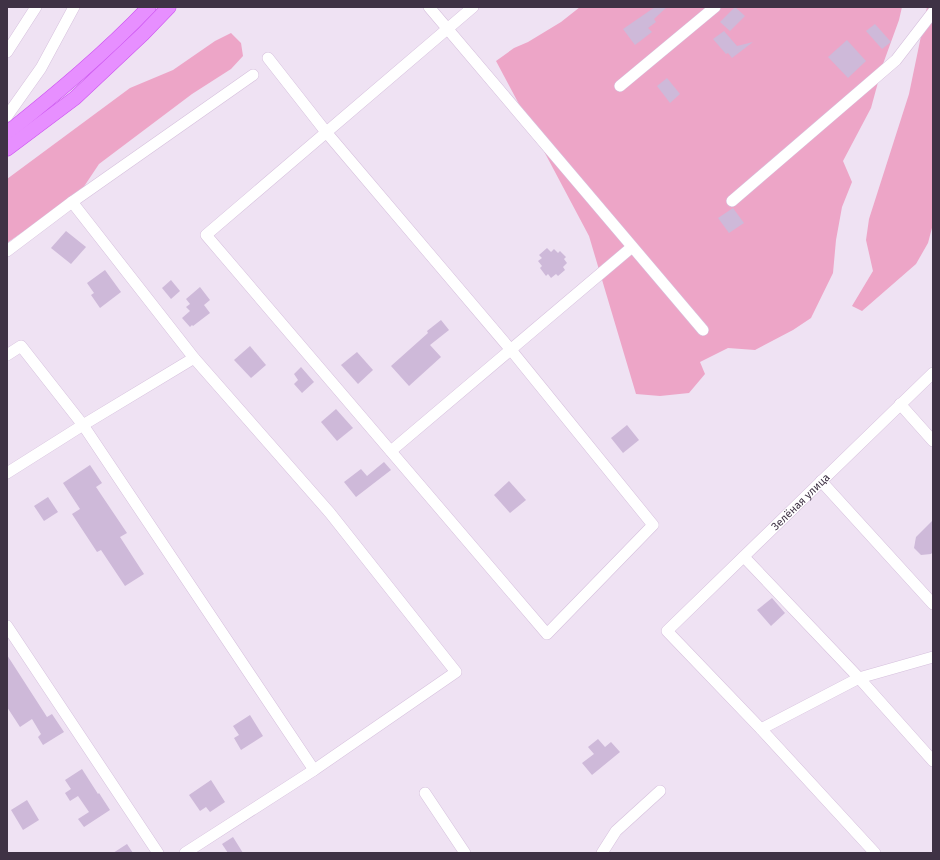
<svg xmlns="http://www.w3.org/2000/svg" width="940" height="860" font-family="'Fira Sans',sans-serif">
<rect width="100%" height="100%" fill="#efe2f3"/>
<g fill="#eda5c7">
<path d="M 580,7 L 902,7 L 899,20 L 883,64 L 871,108 L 843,161 L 852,182 L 842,207 L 836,240 L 833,273 L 811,318 L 793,330 L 755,350 L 728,348 L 700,362 L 705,374 L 689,393 L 660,396 L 636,394 L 589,236 L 496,61 L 514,48 L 528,42 L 561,22 Z"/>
<path d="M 927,7 L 933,7 L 933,224 L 928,243 L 916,264 L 862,311 L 852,306 L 873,271 L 866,240 L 869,219 L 909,94 Z"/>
<path d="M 231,33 L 241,43 L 243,56 L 231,69 L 192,94 L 99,164 L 81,191 L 7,243 L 7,179 L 130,88 L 173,70 L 215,41 Z"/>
</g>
<g fill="#ceb9d9">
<path d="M 655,7 L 667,7 L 654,19 L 656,22 L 648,28 L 652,32 L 635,45 L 623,29 Z"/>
<path d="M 735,7 L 745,16 L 730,31 L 720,22 Z"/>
<path d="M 875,24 L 891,42 L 882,49 L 866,31 Z"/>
<path d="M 724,31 L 737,46 L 753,42 L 732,58 L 728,53 L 726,54 L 713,39 Z"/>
<path d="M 847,40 L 866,61 L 848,78 L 828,57 Z"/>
<path d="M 667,78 L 680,94 L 670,103 L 657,86 Z"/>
<path d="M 733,208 L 744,223 L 729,233 L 718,218 Z"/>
<path d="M 66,231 L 86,247 L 71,264 L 51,248 Z"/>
<path d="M 547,248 L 551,252 L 554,249 L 558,253 L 560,251 L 566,257 L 564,259 L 567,263 L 563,267 L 565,270 L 558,276 L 556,274 L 551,278 L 548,274 L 546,276 L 540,268 L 542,266 L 538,261 L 542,258 L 539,255 Z"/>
<path d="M 105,270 L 121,292 L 100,308 L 91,295 L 94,293 L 87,283 Z"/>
<path d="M 171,280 L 180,291 L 171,299 L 162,288 Z"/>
<path d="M 200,287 L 210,300 L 204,305 L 210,313 L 193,326 L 192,325 L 190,327 L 182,318 L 190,311 L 186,307 L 190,304 L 186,299 Z"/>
<path d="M 441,320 L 449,330 L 430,345 L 441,357 L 409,386 L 391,366 L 428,333 L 427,331 Z"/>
<path d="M 250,346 L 266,365 L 251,378 L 234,360 Z"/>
<path d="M 357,352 L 373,370 L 358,384 L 341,365 Z"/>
<path d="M 301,367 L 314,382 L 302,393 L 294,384 L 298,380 L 294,374 Z"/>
<path d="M 336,409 L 353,428 L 337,441 L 321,422 Z"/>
<path d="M 627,425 L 639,440 L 623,453 L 611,438 Z"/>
<path d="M 384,462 L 391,470 L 356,497 L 344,482 L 361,469 L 367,476 Z"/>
<path d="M 90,465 L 102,483 L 96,487 L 127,533 L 120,537 L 144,574 L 125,586 L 101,550 L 97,552 L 72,514 L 80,509 L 63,483 Z"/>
<path d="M 509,481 L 526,500 L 510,513 L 494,495 Z"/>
<path d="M 48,497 L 58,512 L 44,521 L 34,506 Z"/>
<path d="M 933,520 L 933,552 L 931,554 L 921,555 L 914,548 L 916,537 Z"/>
<path d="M 772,598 L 785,613 L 771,626 L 757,610 Z"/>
<path d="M 7,655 L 47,717 L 52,714 L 64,732 L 43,745 L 38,737 L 41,734 L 32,719 L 20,727 L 7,707 Z"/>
<path d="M 250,715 L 263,736 L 241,750 L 234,738 L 239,735 L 233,726 Z"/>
<path d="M 598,739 L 605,747 L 611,742 L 620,752 L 592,775 L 582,763 L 594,754 L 588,747 Z"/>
<path d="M 82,769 L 98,794 L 99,793 L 110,810 L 84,827 L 78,819 L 89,812 L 78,796 L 70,801 L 65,793 L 71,789 L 65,780 Z"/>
<path d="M 211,780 L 225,802 L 210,812 L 206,807 L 200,811 L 189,795 Z"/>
<path d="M 27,800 L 39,820 L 23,830 L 11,810 Z"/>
<path d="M 233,837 L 243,853 L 228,853 L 222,844 Z"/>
<path d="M 127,844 L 133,853 L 113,853 Z"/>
</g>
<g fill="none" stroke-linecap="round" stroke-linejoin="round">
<g stroke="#d6c0dd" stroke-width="12">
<g id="minor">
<path d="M 429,7 L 703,330"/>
<path d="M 7,52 L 36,7"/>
<path d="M 268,58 L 326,132 L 511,350 L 653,525 L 547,634 L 206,235 L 473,7"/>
<path d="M 620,86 L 715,7"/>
<path d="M 7,116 L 41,68 L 74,7"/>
<path d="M 732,201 L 896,60 L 933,12"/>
<path d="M 72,202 L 194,358 L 330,513 L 456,672 L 314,770 L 185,853"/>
<path d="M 7,251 L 72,202 L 253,75"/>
<path d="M 7,355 L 21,346 L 83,425 L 314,770"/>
<path d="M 900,404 L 933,441"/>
<path d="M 391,451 L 632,247"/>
<path d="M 7,473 L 83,425 L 194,358"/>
<path d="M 821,481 L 933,604"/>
<path d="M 744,557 L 859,678 L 933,761"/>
<path d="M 7,626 L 158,853"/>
<path d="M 761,729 L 859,678 L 933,657"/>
<path d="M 425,793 L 465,853"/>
<path d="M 602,853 L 616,831 L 660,791"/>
<path id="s1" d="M 875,853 L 761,729 L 667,631 L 933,373"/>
</g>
</g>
<g stroke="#cc52f1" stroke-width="15">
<g id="major">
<path d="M 7,133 C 57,93 105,53 149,7"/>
<path d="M 7,149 L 75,98 L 143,34 L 169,7"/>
</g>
</g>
<use href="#minor" stroke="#fff" stroke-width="11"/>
<use href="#major" stroke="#e78fff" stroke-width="14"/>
</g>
<g text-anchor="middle" stroke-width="3.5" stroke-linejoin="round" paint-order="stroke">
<g font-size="11" fill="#3f3245" stroke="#fff">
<text dy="4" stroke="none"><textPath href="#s1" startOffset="490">Зелёная улица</textPath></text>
</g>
</g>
<rect width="940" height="860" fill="none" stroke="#3f3245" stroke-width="16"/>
</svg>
